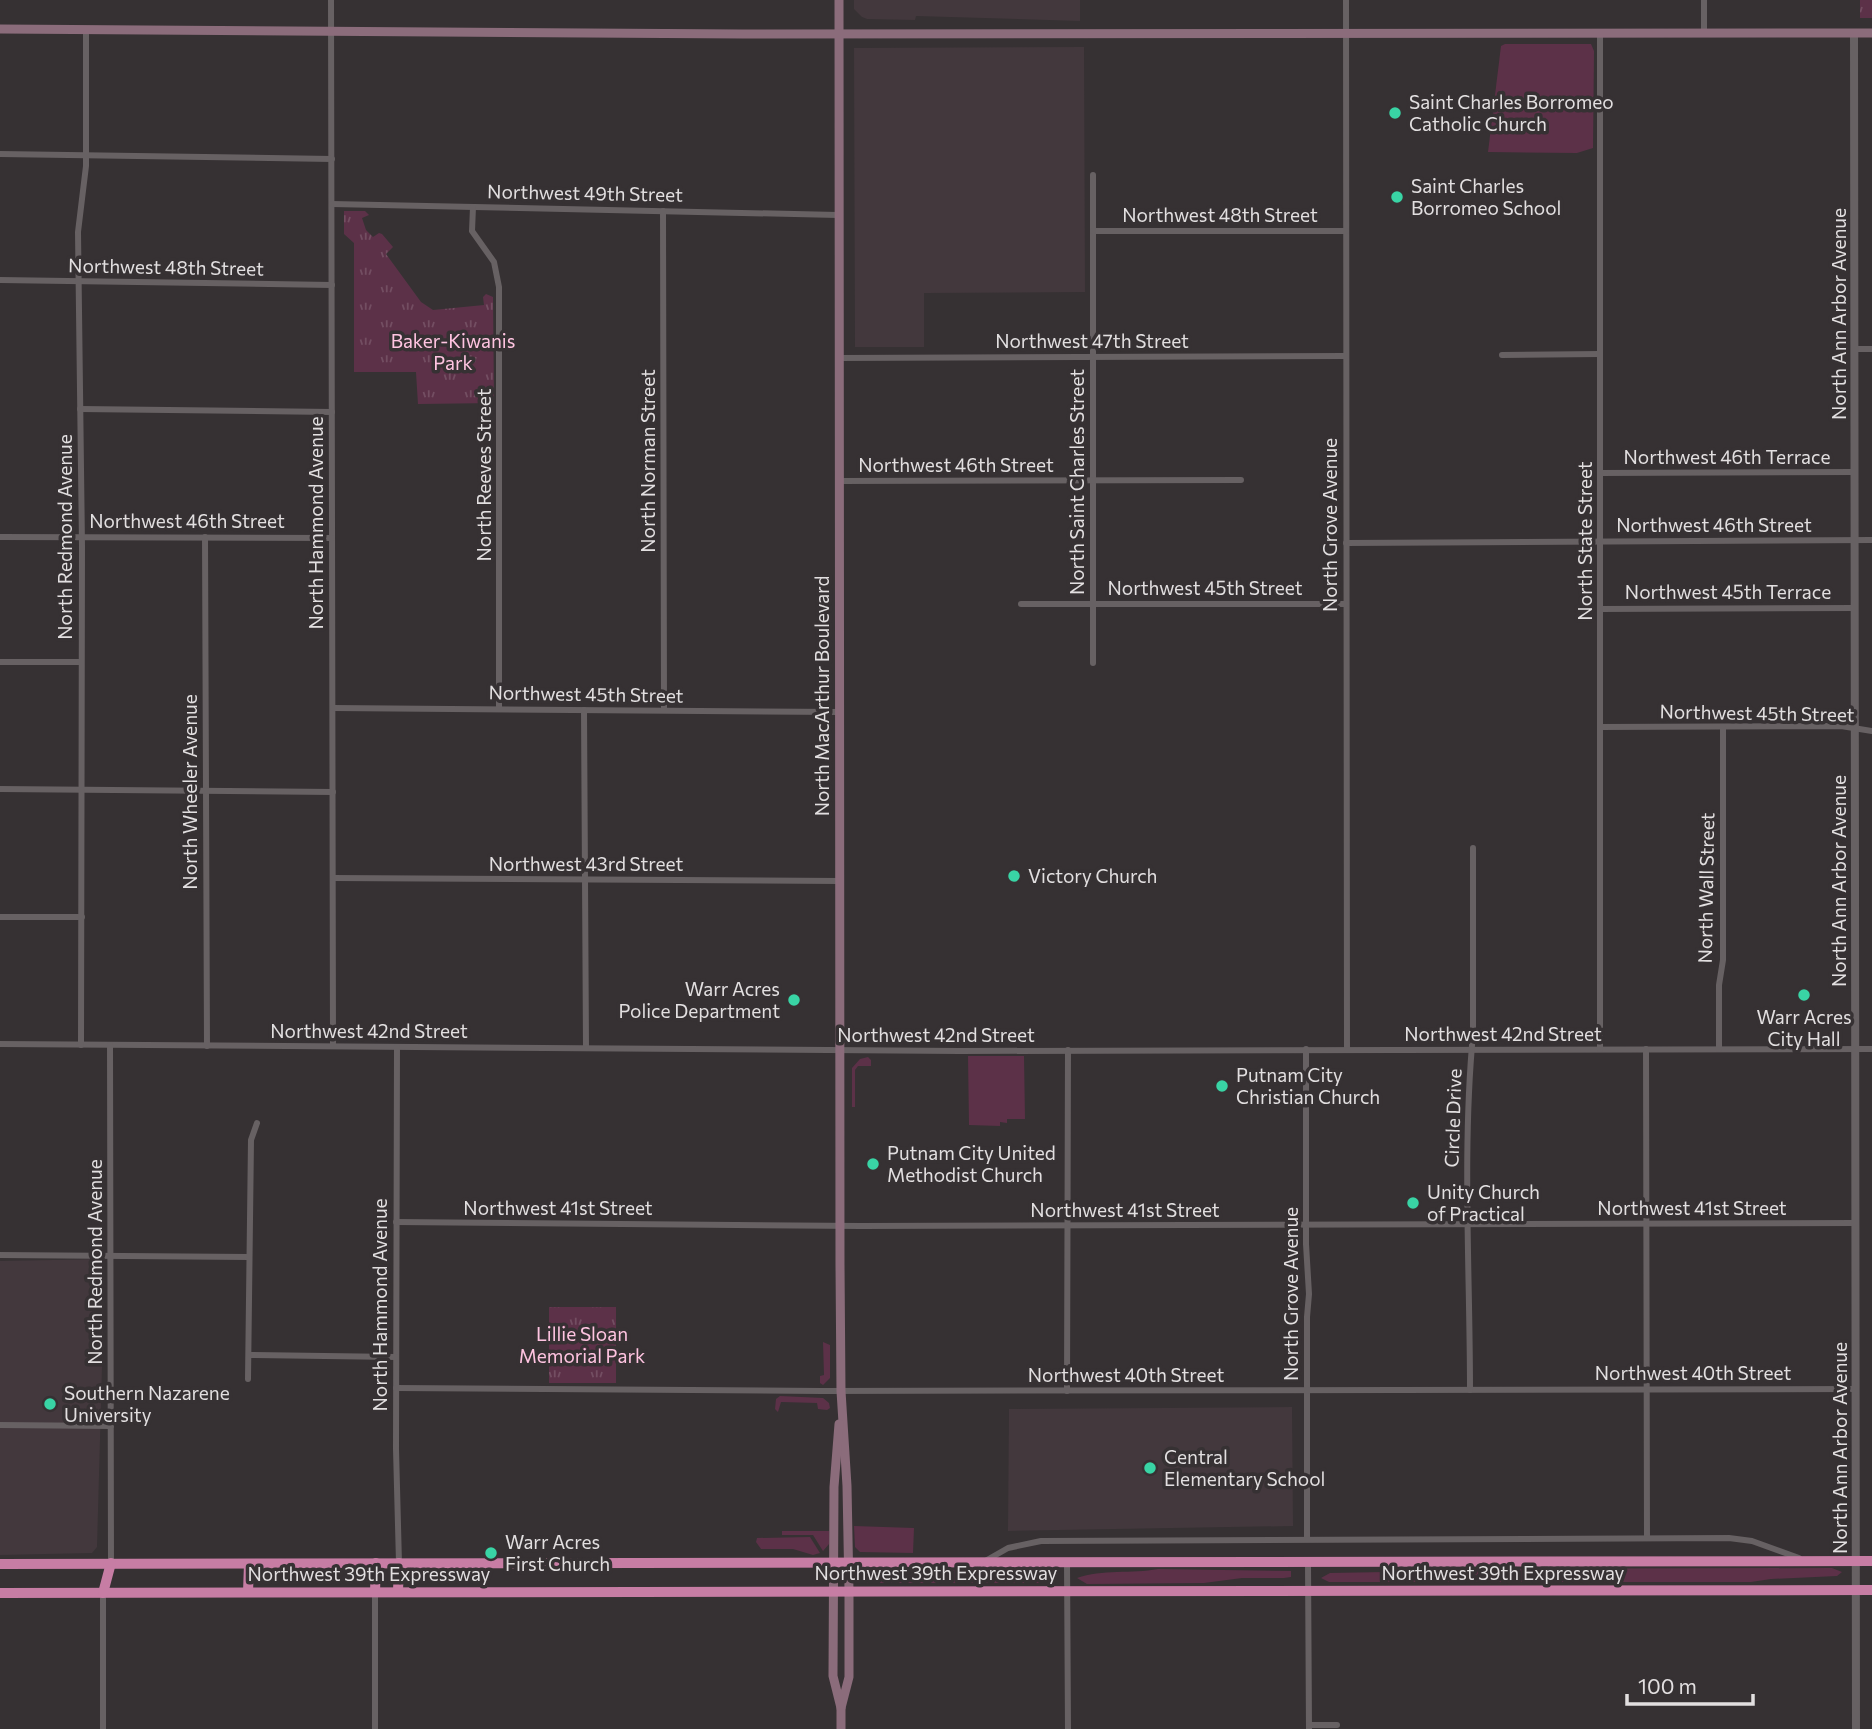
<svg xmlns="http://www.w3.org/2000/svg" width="1872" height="1729" font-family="Commissioner,sans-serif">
<defs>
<pattern id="park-tufts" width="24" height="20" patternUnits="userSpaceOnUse" patternTransform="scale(1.75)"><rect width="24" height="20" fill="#5c3148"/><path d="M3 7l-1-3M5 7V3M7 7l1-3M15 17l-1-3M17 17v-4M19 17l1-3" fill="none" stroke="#734e62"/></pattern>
</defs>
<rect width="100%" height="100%" fill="#363133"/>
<g fill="#43383d">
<path d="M 854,0 L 1080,0 L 1080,21 L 916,16 L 915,20 L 867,19 L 862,17 L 854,9 Z"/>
<path d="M 1084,47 L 1085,292 L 924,293 L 924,347 L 855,347 L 854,48 Z"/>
<path d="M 105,1259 L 97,1547 L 92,1553 L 0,1555 L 0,1261 Z"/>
<path d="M 1292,1407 L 1293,1526 L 1008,1531 L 1009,1409 Z"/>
</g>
<g fill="#5c3148">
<path d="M 1505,44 L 1591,44 L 1594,51 L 1593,148 L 1577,153 L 1488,152 L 1501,46 Z"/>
<path d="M 968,1056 L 1024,1056 L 1025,1119 L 1007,1119 L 1007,1123 L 1000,1122 L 1000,1126 L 969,1125 Z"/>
<path d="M 868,1057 L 871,1060 L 871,1066 L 858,1066 L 855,1070 L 855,1107 L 852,1107 L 852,1068 L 860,1059 Z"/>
<path d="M 823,1342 L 830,1345 L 830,1378 L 823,1385 L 820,1383 L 820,1376 L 824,1375 Z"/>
<path d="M 780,1396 L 823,1398 L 829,1403 L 830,1408 L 827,1410 L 818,1409 L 817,1403 L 781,1402 L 778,1412 L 775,1409 L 776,1399 Z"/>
<path d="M 854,1526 L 914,1528 L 913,1553 L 860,1552 L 855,1547 Z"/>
<path d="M 782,1531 L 829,1531 L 829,1544 L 823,1551 L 813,1535 L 782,1535 Z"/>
<path d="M 810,1537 L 820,1553 L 813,1555 L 793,1549 L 761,1549 L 756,1542 L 757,1538 Z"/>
<path d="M 1832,1568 L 1842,1572 L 1837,1576 L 1771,1579 L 1751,1582 L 1329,1582 L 1321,1578 L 1330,1573 L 1386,1572 L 1404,1569 Z"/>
<path d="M 1051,1569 L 1056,1573 L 1055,1579 L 1051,1583 L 862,1583 L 857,1581 L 858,1577 L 863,1575 L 925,1575 L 948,1570 Z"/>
<path d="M 1158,1569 L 1291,1571 L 1291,1577 L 1284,1578 L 1242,1578 L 1204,1583 L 1087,1584 L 1077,1578 C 1102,1569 1132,1574 1158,1569 Z"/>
</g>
<g fill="url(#park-tufts)">
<rect x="1860" y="0" width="12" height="18"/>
<path d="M 344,211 L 365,211 L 369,215 L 362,218 L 366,230 L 373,237 L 379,233 L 382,234 L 393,247 L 386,254 L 421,302 L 433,310 L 484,305 L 483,297 L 486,294 L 493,297 L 494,403 L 418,404 L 416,372 L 354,372 L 354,243 L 344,234 Z"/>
<rect x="549" y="1307" width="67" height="76"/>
</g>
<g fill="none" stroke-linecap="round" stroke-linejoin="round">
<g stroke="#676163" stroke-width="6">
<path d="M 331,0 L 333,1046"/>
<path d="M 1346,0 L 1347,1050"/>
<path d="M 1704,33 L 1704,0"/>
<path d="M 0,154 L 332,159"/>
<path d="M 1093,175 L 1093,663"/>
<path d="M 332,204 L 838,215"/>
<path d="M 473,207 L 472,231 L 494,262 L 499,287 L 499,709"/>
<path d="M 663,211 L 664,710"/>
<path d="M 1093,231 L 1346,231"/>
<path d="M 0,280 L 332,285"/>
<path d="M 1854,349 L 1872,349"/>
<path d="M 1502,355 L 1600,354"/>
<path d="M 839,358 L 1346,356"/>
<path d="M 80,409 L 332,412"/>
<path d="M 1600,473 L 1854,472"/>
<path d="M 839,481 L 1241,480"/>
<path d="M 0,537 L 332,538"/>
<path d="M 205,537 L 207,1046"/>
<path d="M 1346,543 L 1872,540"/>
<path d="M 1021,604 L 1346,604"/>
<path d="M 1600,609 L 1855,608"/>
<path d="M 0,662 L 81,662"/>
<path d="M 333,708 L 839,712"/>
<path d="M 584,710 L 586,1048"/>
<path d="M 1600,727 L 1841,726 L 1872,731"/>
<path d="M 0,789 L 333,792"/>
<path d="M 333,878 L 840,881"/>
<path d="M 0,917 L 82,917"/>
<path d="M 0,1044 L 960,1051 L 1872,1049"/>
<path d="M 81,1045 L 82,546 L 78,232 L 86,166 L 86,30"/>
<path d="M 110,1045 L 111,1563"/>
<path d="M 397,1047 L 396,1449 L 399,1563"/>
<path d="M 1306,1049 L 1306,1244 L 1309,1294 L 1307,1317 L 1307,1539"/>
<path d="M 1600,1049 L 1600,33"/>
<path d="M 1646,1049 L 1647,1538"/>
<path d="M 1719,1049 L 1719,985 L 1723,960 L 1723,727"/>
<path d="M 396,1222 L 861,1226 L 1855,1223"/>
<path d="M 0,1255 L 249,1257"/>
<path d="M 250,1355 L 396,1357"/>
<path d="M 248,1379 L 251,1140 L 257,1123"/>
<path d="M 396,1388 L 822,1391 L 1855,1389"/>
<path d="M 1470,1390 C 1470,1271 1462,1152 1473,1034 L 1473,848"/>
<path d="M 1067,1391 L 1068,1050"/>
<path d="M 0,1425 L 111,1426"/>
<path d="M 987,1560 L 1008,1548 L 1041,1541 L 1729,1538 L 1752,1541 L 1799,1558"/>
<path d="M 1067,1562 L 1068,1729"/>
<path d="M 1308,1563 L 1309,1729"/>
<path d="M 1309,1725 L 1337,1725"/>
<path d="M 103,1729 L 103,1593"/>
<path d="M 375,1729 L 375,1592"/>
</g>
<path stroke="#676163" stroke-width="8" d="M 1854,33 L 1856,1729"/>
<g stroke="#8b6c7b" stroke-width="9">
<path d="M 839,0 L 840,1265 L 841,1391 L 847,1486 L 849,1591 L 849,1677 L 841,1708"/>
<path d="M 0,29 L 743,34 L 1872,33"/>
<path d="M 839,1424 L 834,1487 L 833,1676 L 841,1708 L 841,1729"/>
</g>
<g stroke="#c77da4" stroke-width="10">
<path d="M 0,1564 L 1872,1561"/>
<path d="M 398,1591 L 399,1563"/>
<path d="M 248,1592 L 249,1564"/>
<path d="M 375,1592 L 376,1563"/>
<path d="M 0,1593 L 1872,1590"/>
<path d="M 103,1593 L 111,1563"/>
</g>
</g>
<g fill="#39d4a5" stroke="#363133" stroke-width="2.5">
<circle cx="1395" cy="113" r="7"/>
<circle cx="1397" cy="197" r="7"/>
<circle cx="1014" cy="876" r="7"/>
<circle cx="1804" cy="995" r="7"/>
<circle cx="794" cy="1000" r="7"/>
<circle cx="1222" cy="1086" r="7"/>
<circle cx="873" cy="1164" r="7"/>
<circle cx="1413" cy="1203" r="7"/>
<circle cx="50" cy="1404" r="7"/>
<circle cx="1150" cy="1468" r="7"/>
<circle cx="491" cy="1553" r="7"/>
</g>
<g text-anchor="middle" stroke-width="7" stroke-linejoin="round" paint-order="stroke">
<g font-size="19" fill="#e2dfe0" stroke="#363133" text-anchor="start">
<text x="1409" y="109">Saint Charles Borromeo<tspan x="1409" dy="22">Catholic Church</tspan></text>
<text x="1411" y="193">Saint Charles<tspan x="1411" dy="22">Borromeo School</tspan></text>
<text x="1028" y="883">Victory Church</text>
<text x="780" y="996" text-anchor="end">Warr Acres<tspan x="780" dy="22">Police Department</tspan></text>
<text x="1804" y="1024" text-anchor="middle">Warr Acres<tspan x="1804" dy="22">City Hall</tspan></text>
<text x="1236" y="1082">Putnam City<tspan x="1236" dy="22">Christian Church</tspan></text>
<text x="887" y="1160">Putnam City United<tspan x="887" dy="22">Methodist Church</tspan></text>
<text x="1427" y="1199">Unity Church<tspan x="1427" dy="22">of Practical</tspan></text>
<text x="64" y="1400">Southern Nazarene<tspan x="64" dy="22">University</tspan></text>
<text x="1164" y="1464">Central<tspan x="1164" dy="22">Elementary School</tspan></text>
<text x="505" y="1549">Warr Acres<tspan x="505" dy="22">First Church</tspan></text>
</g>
<g font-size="19" fill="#e2dfe0" stroke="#363133">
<text transform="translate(585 193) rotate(1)" y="7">Northwest 49th Street</text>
<text x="1220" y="222">Northwest 48th Street</text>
<text transform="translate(166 267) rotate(1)" y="7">Northwest 48th Street</text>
<text transform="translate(1839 314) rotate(-90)" y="7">North Ann Arbor Avenue</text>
<text x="1092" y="348">Northwest 47th Street</text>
<text x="1727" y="464">Northwest 46th Terrace</text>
<text transform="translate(648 461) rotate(-90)" y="7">North Norman Street</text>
<text x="956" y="472">Northwest 46th Street</text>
<text transform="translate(484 475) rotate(-90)" y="7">North Reeves Street</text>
<text transform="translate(1077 482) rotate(-90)" y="7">North Saint Charles Street</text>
<text x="187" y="528">Northwest 46th Street</text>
<text transform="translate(316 523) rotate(-90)" y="7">North Hammond Avenue</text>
<text transform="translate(1330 525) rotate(-90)" y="7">North Grove Avenue</text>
<text x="1714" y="532">Northwest 46th Street</text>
<text transform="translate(65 537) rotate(-90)" y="7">North Redmond Avenue</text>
<text transform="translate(1585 541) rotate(-90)" y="7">North State Street</text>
<text x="1205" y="595">Northwest 45th Street</text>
<text x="1728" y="599">Northwest 45th Terrace</text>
<text transform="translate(586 694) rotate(1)" y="7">Northwest 45th Street</text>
<text transform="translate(822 696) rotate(-90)" y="7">North MacArthur Boulevard</text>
<text transform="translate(1757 713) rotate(1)" y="7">Northwest 45th Street</text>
<text transform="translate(190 792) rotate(-90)" y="7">North Wheeler Avenue</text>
<text x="586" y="871">Northwest 43rd Street</text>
<text transform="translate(1839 881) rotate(-90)" y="7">North Ann Arbor Avenue</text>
<text transform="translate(1706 888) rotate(-89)" y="7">North Wall Street</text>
<text x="369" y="1038">Northwest 42nd Street</text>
<text x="1503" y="1041">Northwest 42nd Street</text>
<text x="936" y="1042">Northwest 42nd Street</text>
<text transform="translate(1453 1118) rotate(-88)" y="7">Circle Drive</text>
<text x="558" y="1215">Northwest 41st Street</text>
<text x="1692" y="1215">Northwest 41st Street</text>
<text x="1125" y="1217">Northwest 41st Street</text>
<text transform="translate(95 1262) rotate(-90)" y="7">North Redmond Avenue</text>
<text transform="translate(1291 1294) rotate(-90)" y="7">North Grove Avenue</text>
<text transform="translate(380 1305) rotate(-90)" y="7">North Hammond Avenue</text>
<text x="1693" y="1380">Northwest 40th Street</text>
<text x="1126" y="1382">Northwest 40th Street</text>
<text transform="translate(1840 1448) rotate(-90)" y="7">North Ann Arbor Avenue</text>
<text x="936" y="1580">Northwest 39th Expressway</text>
<text x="1503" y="1580">Northwest 39th Expressway</text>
<text x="369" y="1581">Northwest 39th Expressway</text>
</g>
<g font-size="19" fill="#ffc4e1" stroke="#363133">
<text x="453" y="348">Baker-Kiwanis<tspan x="453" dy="22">Park</tspan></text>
<text x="582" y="1341">Lillie Sloan<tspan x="582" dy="22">Memorial Park</tspan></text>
</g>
</g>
<path d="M1627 1694v10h126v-10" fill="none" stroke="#e2dfe0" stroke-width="3.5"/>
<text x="1638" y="1694" font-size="21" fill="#e2dfe0" stroke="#363133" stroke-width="5" paint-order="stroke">100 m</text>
</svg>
